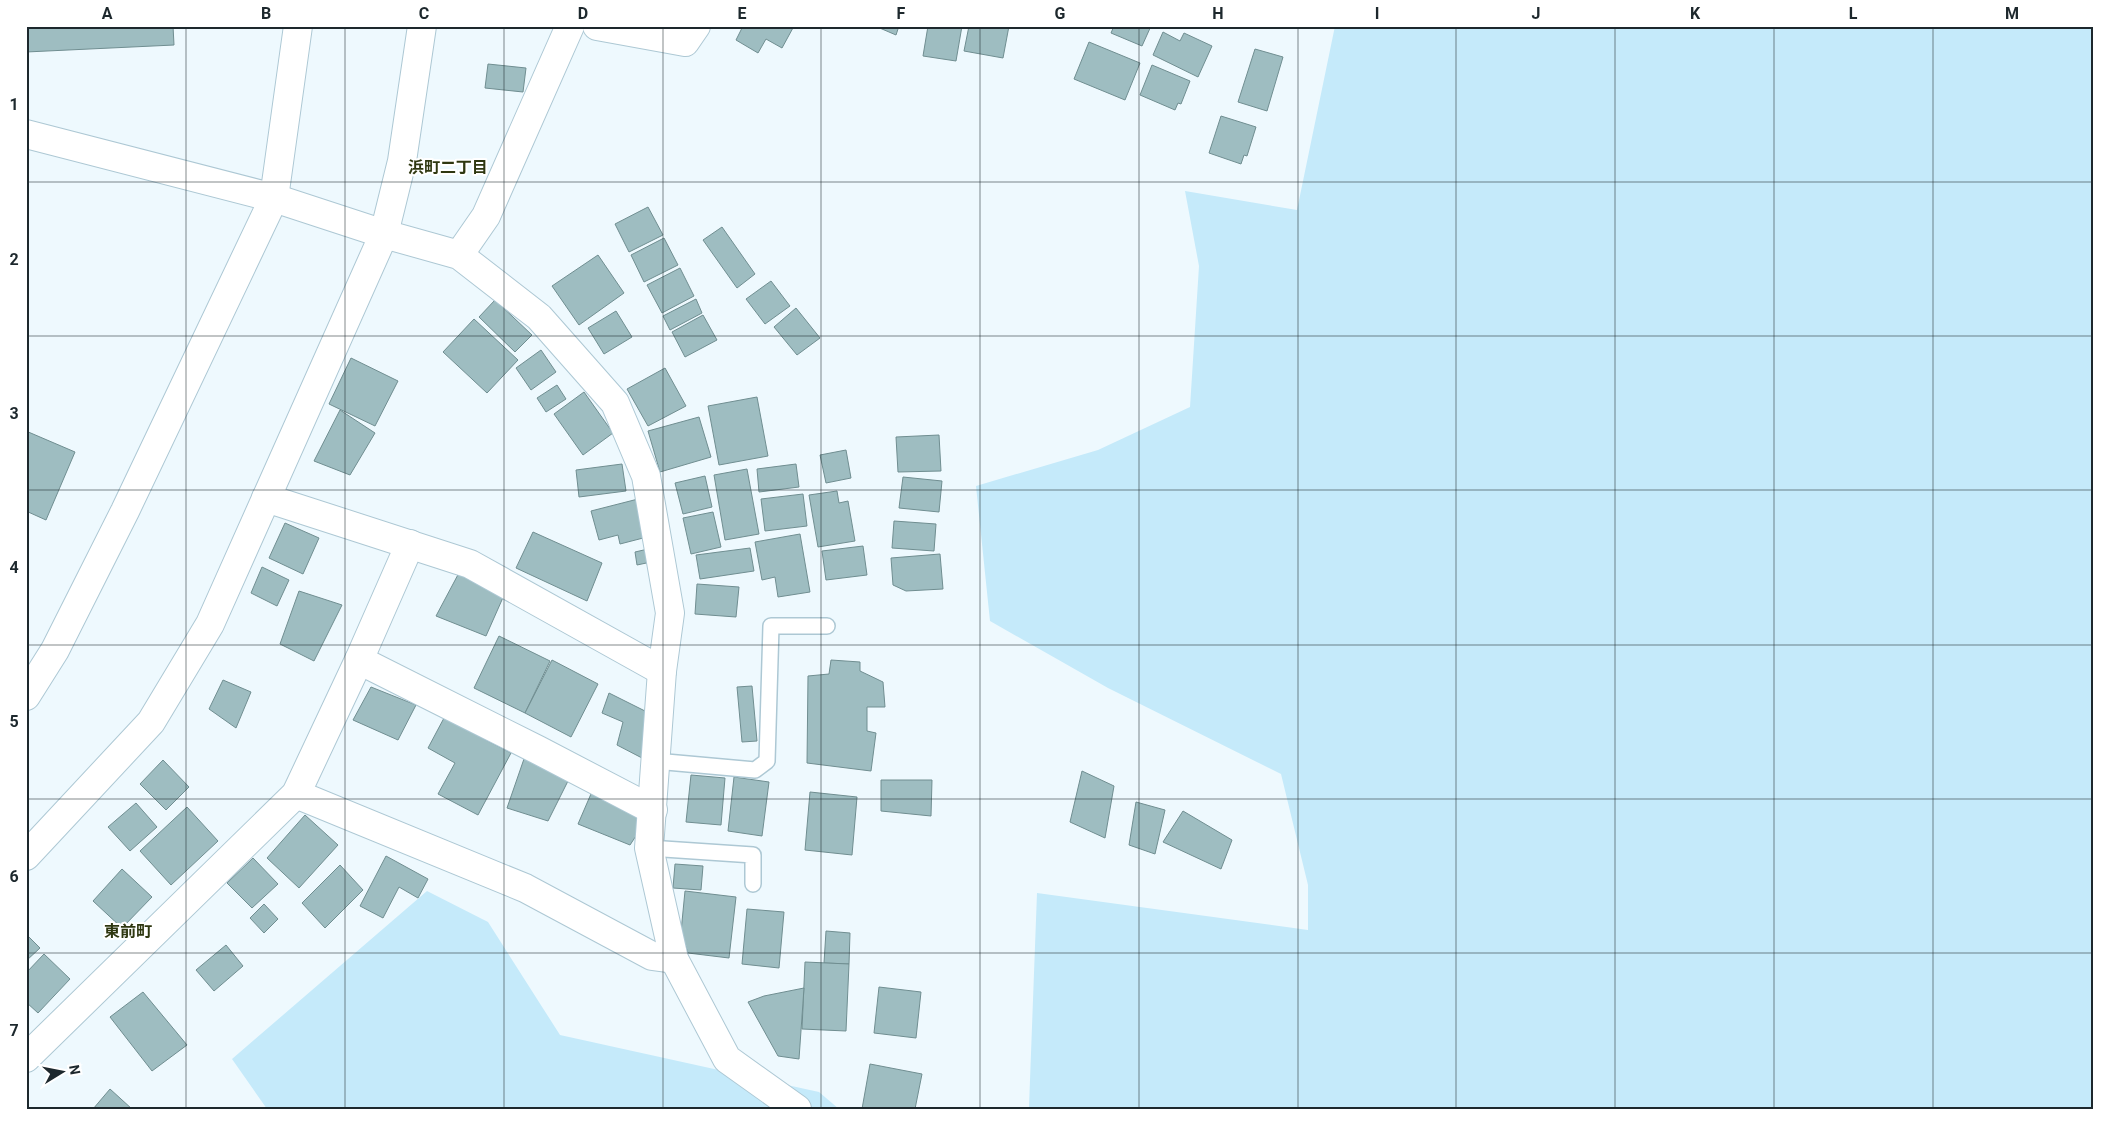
<svg xmlns="http://www.w3.org/2000/svg" width="2119" height="1135" font-family="Roboto,'Noto Sans JP',sans-serif">
<rect width="100%" height="100%" fill="#eef9fe"/>
<g fill="#c5eafa">
<path d="M 1335,26 L 2093,26 L 2093,1109 L 1029,1107 L 1037,893 L 1308,930 L 1308,885 L 1281,774 L 1108,688 L 990,621 L 976,486 L 1098,450 L 1190,407 L 1199,266 L 1185,191 L 1297,210 Z"/>
<path d="M 427,891 L 488,922 L 560,1035 L 819,1092 L 839,1109 L 267,1109 L 232,1059 Z"/>
</g>
<g fill="#9ebdc1" stroke="#708e91">
<path d="M 26,26 L 173,26 L 174,45 L 26,52 Z"/>
<path d="M 743,26 L 794,26 L 782,48 L 766,39 L 758,53 L 736,40 Z"/>
<path d="M 875,26 L 899,26 L 896,35 Z"/>
<path d="M 928,26 L 962,26 L 956,61 L 923,56 Z"/>
<path d="M 969,26 L 1009,26 L 1003,58 L 964,51 Z"/>
<path d="M 1114,26 L 1151,26 L 1142,46 L 1111,33 Z"/>
<path d="M 1163,32 L 1180,41 L 1184,33 L 1212,46 L 1198,77 L 1153,55 Z"/>
<path d="M 1089,42 L 1140,63 L 1125,100 L 1074,79 Z"/>
<path d="M 1255,49 L 1283,57 L 1267,111 L 1238,102 Z"/>
<path d="M 488,64 L 526,68 L 523,92 L 485,88 Z"/>
<path d="M 1152,65 L 1190,81 L 1181,104 L 1178,103 L 1175,110 L 1140,95 Z"/>
<path d="M 1221,116 L 1256,127 L 1247,156 L 1244,155 L 1241,164 L 1209,153 Z"/>
<path d="M 648,207 L 663,235 L 629,252 L 615,224 Z"/>
<path d="M 722,227 L 755,274 L 737,288 L 703,240 Z"/>
<path d="M 664,238 L 678,265 L 644,282 L 631,255 Z"/>
<path d="M 598,255 L 624,293 L 579,325 L 552,286 Z"/>
<path d="M 680,268 L 694,296 L 662,313 L 647,285 Z"/>
<path d="M 771,281 L 790,306 L 765,324 L 746,299 Z"/>
<path d="M 696,299 L 702,313 L 670,330 L 663,316 Z"/>
<path d="M 495,300 L 532,335 L 515,352 L 479,317 Z"/>
<path d="M 796,308 L 820,338 L 797,355 L 774,327 Z"/>
<path d="M 616,311 L 632,337 L 604,354 L 588,328 Z"/>
<path d="M 703,315 L 717,340 L 685,357 L 672,332 Z"/>
<path d="M 474,319 L 518,360 L 487,393 L 443,352 Z"/>
<path d="M 541,350 L 556,372 L 531,390 L 516,368 Z"/>
<path d="M 351,358 L 398,381 L 375,426 L 329,404 Z"/>
<path d="M 665,368 L 686,406 L 648,426 L 627,389 Z"/>
<path d="M 557,385 L 566,399 L 546,412 L 537,398 Z"/>
<path d="M 584,392 L 613,433 L 583,455 L 554,414 Z"/>
<path d="M 757,397 L 768,456 L 719,465 L 708,406 Z"/>
<path d="M 340,410 L 375,433 L 350,475 L 314,461 Z"/>
<path d="M 699,417 L 711,457 L 660,472 L 648,431 Z"/>
<path d="M 26,431 L 75,452 L 46,520 L 26,511 Z"/>
<path d="M 939,435 L 941,471 L 898,472 L 896,437 Z"/>
<path d="M 846,450 L 851,478 L 826,483 L 820,455 Z"/>
<path d="M 622,464 L 626,491 L 579,497 L 576,470 Z"/>
<path d="M 796,464 L 799,487 L 759,492 L 757,469 Z"/>
<path d="M 747,469 L 759,534 L 725,540 L 714,475 Z"/>
<path d="M 705,476 L 712,507 L 683,514 L 675,483 Z"/>
<path d="M 903,477 L 942,481 L 939,512 L 899,508 Z"/>
<path d="M 837,491 L 839,503 L 848,501 L 855,541 L 818,547 L 809,495 Z"/>
<path d="M 803,494 L 807,526 L 765,531 L 761,499 Z"/>
<path d="M 638,499 L 647,537 L 620,544 L 618,535 L 599,540 L 591,511 Z"/>
<path d="M 713,512 L 721,547 L 691,554 L 683,518 Z"/>
<path d="M 894,521 L 936,524 L 934,551 L 892,548 Z"/>
<path d="M 285,523 L 319,538 L 303,574 L 269,558 Z"/>
<path d="M 533,532 L 602,563 L 587,601 L 516,568 Z"/>
<path d="M 800,534 L 810,592 L 778,597 L 775,577 L 762,580 L 755,542 Z"/>
<path d="M 863,546 L 867,575 L 826,580 L 822,551 Z"/>
<path d="M 750,548 L 754,571 L 700,579 L 696,555 Z"/>
<path d="M 648,549 L 651,562 L 637,565 L 635,552 Z"/>
<path d="M 940,554 L 943,589 L 906,591 L 893,585 L 891,558 Z"/>
<path d="M 262,567 L 289,580 L 277,606 L 251,593 Z"/>
<path d="M 461,569 L 505,593 L 486,636 L 436,616 Z"/>
<path d="M 697,584 L 739,587 L 736,617 L 695,614 Z"/>
<path d="M 299,591 L 342,605 L 314,661 L 280,644 Z"/>
<path d="M 499,636 L 550,661 L 525,713 L 474,688 Z"/>
<path d="M 552,660 L 598,684 L 571,737 L 525,713 Z"/>
<path d="M 831,660 L 860,662 L 860,671 L 883,682 L 885,707 L 867,707 L 867,731 L 876,733 L 871,771 L 807,763 L 808,676 L 829,674 Z"/>
<path d="M 223,680 L 251,692 L 236,728 L 209,709 Z"/>
<path d="M 752,686 L 757,741 L 742,742 L 737,687 Z"/>
<path d="M 371,687 L 416,705 L 398,740 L 353,720 Z"/>
<path d="M 609,693 L 659,718 L 642,758 L 617,745 L 623,722 L 602,713 Z"/>
<path d="M 444,718 L 511,753 L 478,815 L 438,794 L 455,763 L 428,748 Z"/>
<path d="M 525,756 L 571,775 L 548,821 L 507,808 Z"/>
<path d="M 163,760 L 189,787 L 166,810 L 140,784 Z"/>
<path d="M 1082,771 L 1114,786 L 1105,838 L 1070,822 Z"/>
<path d="M 691,775 L 725,778 L 721,825 L 686,822 Z"/>
<path d="M 734,777 L 769,782 L 762,836 L 728,831 Z"/>
<path d="M 597,780 L 653,810 L 630,845 L 578,824 Z"/>
<path d="M 881,780 L 932,780 L 931,816 L 881,811 Z"/>
<path d="M 810,792 L 857,797 L 852,855 L 805,850 Z"/>
<path d="M 1136,802 L 1165,810 L 1155,854 L 1129,845 Z"/>
<path d="M 136,803 L 157,827 L 130,851 L 108,827 Z"/>
<path d="M 187,807 L 218,841 L 171,885 L 140,851 Z"/>
<path d="M 1183,811 L 1232,840 L 1221,869 L 1163,842 Z"/>
<path d="M 305,815 L 338,845 L 299,888 L 267,858 Z"/>
<path d="M 386,856 L 428,879 L 418,898 L 399,887 L 383,918 L 360,906 Z"/>
<path d="M 253,858 L 278,884 L 252,908 L 227,883 Z"/>
<path d="M 675,864 L 703,866 L 701,890 L 673,888 Z"/>
<path d="M 340,865 L 363,890 L 325,928 L 302,903 Z"/>
<path d="M 122,869 L 152,897 L 122,928 L 93,901 Z"/>
<path d="M 685,891 L 736,897 L 729,958 L 688,953 L 681,932 Z"/>
<path d="M 264,904 L 278,919 L 264,933 L 250,918 Z"/>
<path d="M 747,909 L 784,912 L 779,968 L 742,964 Z"/>
<path d="M 826,931 L 850,933 L 849,964 L 824,963 Z"/>
<path d="M 26,934 L 40,948 L 26,961 Z"/>
<path d="M 226,945 L 243,966 L 214,991 L 196,970 Z"/>
<path d="M 44,954 L 70,979 L 38,1013 L 26,1002 L 26,973 Z"/>
<path d="M 805,962 L 849,964 L 846,1031 L 802,1029 Z"/>
<path d="M 879,987 L 921,992 L 916,1038 L 874,1033 Z"/>
<path d="M 804,988 L 799,1059 L 778,1056 L 748,1002 L 764,996 Z"/>
<path d="M 143,992 L 187,1045 L 152,1071 L 110,1017 Z"/>
<path d="M 870,1064 L 922,1074 L 915,1109 L 862,1109 Z"/>
<path d="M 110,1089 L 132,1109 L 93,1109 Z"/>
</g>
<g fill="none" stroke-linecap="round" stroke-linejoin="round">
<g stroke="#adc8d4" stroke-width="18">
<g id="service">
<path d="M 655,761 L 755,770 L 767,761 L 771,626 L 827,626"/>
<path d="M 649,848 L 753,855 L 753,884"/>
</g>
</g>
<g stroke="#adc8d4" stroke-width="30">
<g id="minor">
<path d="M 597,26 L 685,42 L 696,26"/>
<path d="M 26,134 L 274,198 L 384,234 L 459,255 L 539,317 L 615,403 L 646,476 L 670,613 L 662,671 L 649,848 L 674,959 L 727,1059 L 797,1109"/>
<path d="M 459,255 L 486,216 L 570,26"/>
<path d="M 266,498 L 470,564 L 662,671"/>
<path d="M 359,660 L 538,750 L 653,810"/>
<path d="M 26,696 L 55,650 L 125,511 L 274,198 L 298,26"/>
<path d="M 296,794 L 525,888 L 652,956 L 674,959"/>
<path d="M 26,856 L 151,722 L 210,624 L 384,234 L 402,161 L 422,26"/>
<path d="M 26,1058 L 296,794 L 359,660 L 410,544"/>
</g>
</g>
<use href="#service" stroke="#fff" stroke-width="15"/>
<use href="#minor" stroke="#fff" stroke-width="28"/>
</g>
<path fill="none" stroke="#1d282d" stroke-width="1" stroke-opacity="0.55" d="M 186,26 L 186,1109M 345,26 L 345,1109M 504,26 L 504,1109M 663,26 L 663,1109M 821,26 L 821,1109M 980,26 L 980,1109M 1139,26 L 1139,1109M 1298,26 L 1298,1109M 1456,26 L 1456,1109M 1615,26 L 1615,1109M 1774,26 L 1774,1109M 1933,26 L 1933,1109M 26,182 L 2093,182M 26,336 L 2093,336M 26,490 L 2093,490M 26,645 L 2093,645M 26,799 L 2093,799M 26,953 L 2093,953"/>
<g text-anchor="middle" stroke-width="4" stroke-linejoin="round" paint-order="stroke">
<g font-size="16" font-weight="bold" fill="#2e3710" stroke="#fff">
<text x="448" y="173">浜町二丁目</text>
<text x="128" y="937">東前町</text>
</g>
</g>
<rect width="2119" height="1135" fill="none" stroke="#ffffff" stroke-width="55"/>
<g transform="translate(62 1072) rotate(80)" stroke="#ffffff" stroke-width="4" paint-order="stroke">
<path d="M0-4L9 19L0 12L-9 19Z" fill="#1d282d"/>
<text y="-8" font-size="14" font-weight="bold" text-anchor="middle" fill="#1d282d">N</text>
</g>
<rect x="28" y="28" width="2064" height="1080" fill="none" stroke="#1d282d" stroke-width="2"/>
<g font-size="16" text-anchor="middle" font-weight="bold" fill="#1d282d">
<text x="107" y="19">A</text>
<text x="266" y="19">B</text>
<text x="424" y="19">C</text>
<text x="583" y="19">D</text>
<text x="742" y="19">E</text>
<text x="901" y="19">F</text>
<text x="1060" y="19">G</text>
<text x="1218" y="19">H</text>
<text x="1377" y="19">I</text>
<text x="1536" y="19">J</text>
<text x="1695" y="19">K</text>
<text x="1853" y="19">L</text>
<text x="2012" y="19">M</text>
<text x="14" y="110">1</text>
<text x="14" y="265">2</text>
<text x="14" y="419">3</text>
<text x="14" y="573">4</text>
<text x="14" y="727">5</text>
<text x="14" y="882">6</text>
<text x="14" y="1036">7</text>
</g>
</svg>
